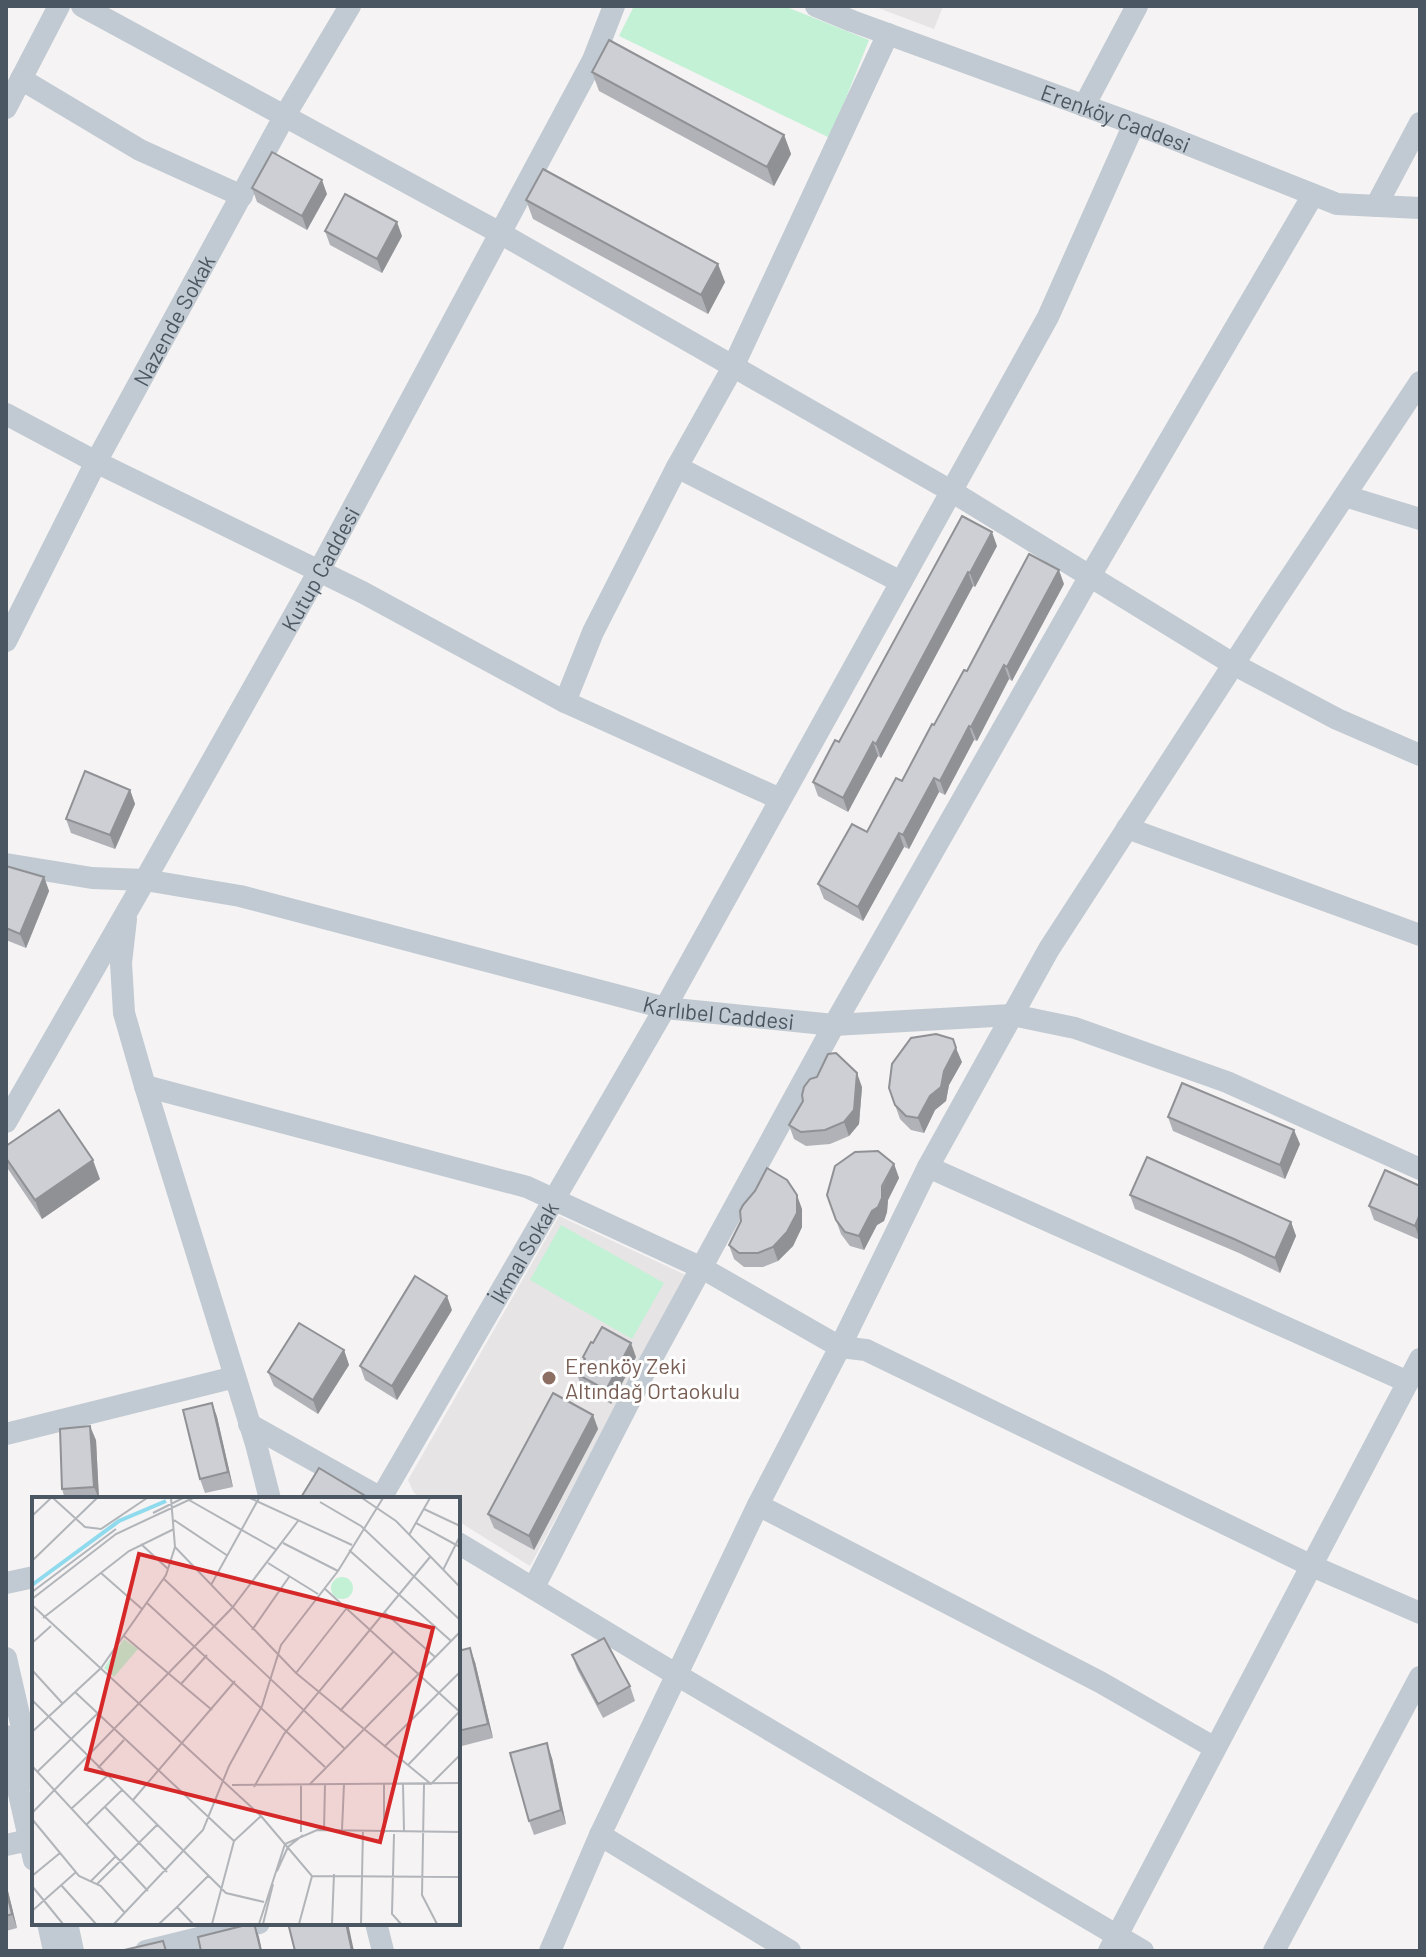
<svg xmlns="http://www.w3.org/2000/svg" width="1426" height="1957" viewBox="0 0 1426 1957" font-family="Barlow,sans-serif">
<rect width="100%" height="100%" fill="#f5f3f3"/>
<g fill="#e6e4e5">
<polygon points="873,6 943,6 934,29"/>
<polygon points="559,1216 688,1276 530,1566 458,1521 458,1499 423,1499 414,1493 408,1480"/>
</g>
<g fill="#c3f1d5">
<polygon points="634,6 784,6 869,40 830,138 619,36"/>
<polygon points="561,1225 664,1283 632,1339 530,1280"/>
</g>
<g fill="none" stroke-linecap="round" stroke-linejoin="round">
<g stroke="#c1cad2" stroke-width="22">
<polyline points="82,6 500,233 951,491 1233,664 1337,719 1420,755"/>
<path id="s1" d="M816,6L852,21L1159,133L1337,204L1420,208"/>
<polyline points="21,79 140,150 242,196"/>
<polyline points="1084,106 1137,6"/>
<polyline points="6,108 59,6"/>
<polyline points="1376,206 1420,123"/>
<polyline points="6,414 96,462 362,592 565,702 780,799"/>
<polyline points="677,467 901,582"/>
<polyline points="1345,496 1420,519"/>
<path id="s2" d="M6,641L96,462L284,117L350,6"/>
<polyline points="565,702 593,632 677,467 733,367 888,34"/>
<polyline points="1127,828 1420,935"/>
<path id="s3" d="M6,864L92,878L145,880L240,896L665,1008L834,1025L1012,1015L1075,1028L1227,1082L1420,1169"/>
<polyline points="126,919 121,963 124,1013 145,1086 256,1444 270,1499"/>
<polyline points="145,1086 527,1187 702,1268 840,1347 866,1350 1312,1566 1420,1613"/>
<path id="s4" d="M6,1122L145,880L319,571L593,60L614,6"/>
<polyline points="928,1167 1408,1382"/>
<polyline points="249,1424 383,1499"/>
<polyline points="6,1434 235,1377"/>
<path id="s5" d="M381,1498L665,1008L1048,317L1134,124"/>
<polyline points="758,1505 1100,1682 1215,1748"/>
<polyline points="458,1543 677,1675 1143,1951"/>
<polyline points="6,1583 34,1577"/>
<polyline points="534,1587 646,1369 834,1025 1090,576 1313,195"/>
<polyline points="6,1658 34,1780"/>
<polyline points="6,1736 34,1860"/>
<polyline points="600,1835 790,1951"/>
<polyline points="6,1845 34,1839"/>
<polyline points="48,1923 54,1951"/>
<polyline points="67,1923 73,1951"/>
<polyline points="376,1923 383,1951"/>
<polyline points="146,1951 259,1923"/>
<polyline points="550,1951 600,1835 758,1505 840,1347 928,1167 1049,949 1272,605 1420,382"/>
<polyline points="1109,1951 1420,1359"/>
<polyline points="1274,1951 1420,1677"/>
</g>
</g>
<g fill="#b0b2b7">
<polygon points="592,72 784,135 791,154 774,186 599,91"/>
<polygon points="252,188 327,194 307,230 257,202"/>
<polygon points="526,200 725,282 708,314 533,219"/>
<polygon points="325,231 402,236 382,273 330,245"/>
<polygon points="962,516 997,546 975,587 973,586 881,758 878,756 848,812 818,796 813,782 839,742"/>
<polygon points="1064,584 1012,681 1009,679 977,741 974,740 945,795 939,792 909,849 904,847 863,921 824,899 818,884 867,832 902,781 967,671"/>
<polygon points="130,790 135,804 115,849 71,833 66,819"/>
<polygon points="6,866 44,877 49,891 26,948 6,940"/>
<polygon points="962,1062 949,1085 946,1101 935,1110 924,1133 911,1130 900,1119 889,1088"/>
<polygon points="862,1087 859,1124 849,1136 830,1144 806,1146 794,1139 789,1125"/>
<polygon points="1168,1117 1300,1144 1285,1179 1173,1131"/>
<polygon points="6,1146 100,1179 42,1219 8,1169 6,1164"/>
<polygon points="894,1164 899,1178 888,1200 887,1212 884,1221 877,1225 864,1250 850,1246 841,1234 827,1195"/>
<polygon points="1420,1186 1420,1240 1374,1220 1369,1206"/>
<polygon points="1130,1195 1291,1222 1296,1236 1280,1273 1239,1253 1135,1209"/>
<polygon points="802,1209 802,1227 793,1246 778,1261 763,1267 744,1267 734,1259 729,1245"/>
<polygon points="452,1310 397,1400 365,1380 360,1366"/>
<polygon points="593,1343 636,1357 611,1404 582,1389 577,1374 584,1361 583,1357"/>
<polygon points="344,1350 349,1365 318,1414 274,1386 268,1372"/>
<polygon points="212,1403 217,1417 233,1487 205,1493 200,1479"/>
<polygon points="593,1415 598,1429 534,1550 494,1528 488,1514"/>
<polygon points="96,1440 99,1499 65,1499 62,1489"/>
<polygon points="458,1651 475,1662 493,1738 458,1747"/>
<polygon points="572,1655 630,1686 635,1701 603,1718 577,1669"/>
<polygon points="552,1758 566,1824 534,1835 529,1821"/>
<polygon points="6,1883 17,1928 6,1931"/>
</g>
<g fill="#909195">
<polygon points="784,135 791,154 774,186 767,167"/>
<polygon points="322,180 327,194 307,230 302,216"/>
<polygon points="397,222 402,236 382,273 377,259"/>
<polygon points="718,264 725,282 708,314 701,295"/>
<polygon points="992,532 997,546 975,587 970,573"/>
<polygon points="1059,570 1064,584 1012,681 1007,667"/>
<polygon points="968,572 973,586 881,758 876,744"/>
<polygon points="1004,665 1009,679 977,741 971,727"/>
<polygon points="969,726 974,740 945,795 940,781"/>
<polygon points="873,742 878,756 848,812 843,798"/>
<polygon points="934,778 939,792 909,849 903,835"/>
<polygon points="130,790 135,804 115,849 110,835"/>
<polygon points="899,833 904,847 863,921 858,907"/>
<polygon points="44,877 49,891 26,948 20,934"/>
<polygon points="956,1048 962,1062 949,1085 946,1101 935,1110 924,1133 918,1118"/>
<polygon points="857,1073 862,1087 859,1124 849,1136 844,1122"/>
<polygon points="1294,1130 1300,1144 1285,1179 1280,1165"/>
<polygon points="93,1160 100,1179 42,1219 35,1200"/>
<polygon points="894,1164 899,1178 888,1200 887,1212 884,1221 877,1225 864,1250 859,1236"/>
<polygon points="797,1195 802,1209 802,1227 793,1246 778,1261 773,1247"/>
<polygon points="1420,1214 1420,1240 1415,1226"/>
<polygon points="1291,1222 1296,1236 1280,1273 1275,1258"/>
<polygon points="447,1296 452,1310 397,1400 392,1386"/>
<polygon points="631,1343 636,1357 611,1404 606,1390"/>
<polygon points="344,1350 349,1365 318,1414 313,1400"/>
<polygon points="212,1403 217,1417 233,1487 228,1472"/>
<polygon points="593,1415 598,1429 534,1550 529,1536"/>
<polygon points="90,1426 96,1440 99,1499 94,1487"/>
<polygon points="470,1648 475,1662 493,1738 488,1724"/>
<polygon points="547,1743 552,1758 566,1824 561,1810"/>
<polygon points="6,1883 17,1928 12,1914 6,1890"/>
<polygon points="254,1923 259,1937 262,1951 261,1951"/>
<polygon points="346,1923 348,1923 354,1951 352,1951"/>
</g>
<g fill="#cdcfd5" stroke="#909195" stroke-width="2">
<polygon points="609,40 784,135 767,167 592,72"/>
<polygon points="272,152 322,180 302,216 252,188"/>
<polygon points="543,169 718,264 701,295 526,200"/>
<polygon points="345,194 397,222 377,259 325,231"/>
<polygon points="962,516 992,532 970,573 968,572 876,744 873,742 843,798 813,782 835,740 839,742"/>
<polygon points="1029,554 1059,570 1007,667 1004,665 971,727 969,726 940,781 934,778 903,835 899,833 858,907 818,884 852,824 867,832 896,778 902,781 932,724 934,725 964,670 967,671"/>
<polygon points="85,771 130,790 110,835 66,819"/>
<polygon points="6,866 44,877 20,934 6,928"/>
<polygon points="936,1034 953,1039 956,1048 944,1071 941,1087 930,1096 918,1118 906,1116 895,1105 889,1088 892,1064 911,1038"/>
<polygon points="836,1053 857,1073 854,1110 844,1122 825,1130 801,1132 789,1125 803,1101 802,1095 804,1087 810,1079 817,1077 828,1054"/>
<polygon points="1182,1083 1294,1130 1280,1165 1168,1117"/>
<polygon points="59,1110 93,1160 35,1200 6,1158 6,1146"/>
<polygon points="878,1151 894,1164 882,1186 882,1198 878,1207 872,1211 859,1236 845,1232 836,1220 827,1195 835,1166 855,1152"/>
<polygon points="1147,1157 1291,1222 1275,1258 1234,1239 1130,1195"/>
<polygon points="767,1168 787,1180 797,1195 797,1213 787,1232 773,1247 758,1253 739,1253 729,1245 741,1221 740,1211 743,1205 755,1191"/>
<polygon points="1385,1170 1420,1186 1420,1214 1415,1226 1369,1206"/>
<polygon points="415,1276 447,1296 392,1386 360,1366"/>
<polygon points="299,1323 344,1350 313,1400 268,1372"/>
<polygon points="602,1327 631,1343 606,1390 577,1374 585,1359 583,1357 591,1342 593,1343"/>
<polygon points="553,1393 593,1415 529,1536 488,1514"/>
<polygon points="212,1403 228,1472 200,1479 183,1410"/>
<polygon points="90,1426 94,1487 62,1489 60,1429"/>
<polygon points="319,1468 367,1497 366,1499 300,1499"/>
<polygon points="604,1638 630,1686 598,1704 572,1655"/>
<polygon points="470,1648 488,1724 458,1731 458,1651"/>
<polygon points="547,1743 561,1810 529,1821 510,1753"/>
<polygon points="6,1890 12,1914 6,1916"/>
<polygon points="254,1923 261,1951 201,1951 198,1937"/>
<polygon points="288,1923 346,1923 352,1951 295,1951"/>
<polygon points="163,1941 166,1951 120,1951"/>
</g>
<circle fill="#8d6e63" stroke="#fff" stroke-width="3" cx="549" cy="1378" r="8"/>
<g text-anchor="middle" dominant-baseline="central" stroke-width="6" stroke-linejoin="round" paint-order="stroke">
<g font-size="22" fill="#4a5661" stroke="#fff">
<text stroke="none"><textPath href="#s1" startOffset="320">Erenköy Caddesi</textPath></text>
<text stroke="none"><textPath href="#s2" startOffset="362">Nazende Sokak</textPath></text>
<text stroke="none"><textPath href="#s4" startOffset="636">Kutup Caddesi</textPath></text>
<text stroke="none"><textPath href="#s3" startOffset="730">Karlıbel Caddesi</textPath></text>
<text stroke="none"><textPath href="#s5" startOffset="284">İkmal Sokak</textPath></text>
</g>
<g font-size="22" fill="#785e54" stroke="#fff" text-anchor="start">
<text x="565" y="1365">Erenköy Zeki<tspan x="565" dy="25">Altındağ Ortaokulu</tspan></text>
</g>
</g>
<g transform="translate(32 1497)">
<rect width="428" height="428" fill="#f5f3f3"/>
<path d="M299 91a11 11 0 1 1 22 0a11 11 0 1 1-22 0ZM92,142L106,152L82,180L72,171Z" fill="#c3f1d5"/>
<path fill="none" stroke="#90daee" stroke-width="4" d="M0,88L87,24L134,4"/>
<path fill="none" stroke="#b1b4b9" stroke-width="2" d="M21,1L53,30L69,32L115,1M218,1L320,48M330,1L364,24L428,90M157,3L245,53M288,5L329,29L428,123M392,12L428,29M121,16L151,1M0,19L19,1M142,23L196,59M384,26L428,50M377,38L398,1M251,46L306,74M109,47L136,72M143,50L264,176L399,287L428,258M317,53L419,144M0,64L65,1M236,66L286,97M411,73L428,39M69,76L110,112M132,82L312,251M179,88L227,1M292,91L428,215M0,95L84,32M0,102L84,37L161,1M115,106L293,270M0,108L229,319L280,379L267,427M352,115L403,160M11,121L97,54L142,32M220,133L257,80M92,139L180,213M0,146L19,129M0,173L31,207M264,176L314,112M149,187L175,158M43,195L202,344M0,203L194,396L232,405M308,214L362,154M0,235L69,171L134,78L143,50L139,1M352,250L428,175M376,268L428,214M0,269L116,394M66,271L92,243M5,275L65,217M278,287L428,135M371,287L372,334M392,287L390,398L405,427M200,288L428,286M222,290L252,237L398,60M101,303L203,184M73,310L135,375M39,312L75,279M0,316L200,111L266,24M0,322L47,379L69,389L93,416M54,328L90,293M292,333L293,287M310,333L312,287M269,335V288M352,336V287M362,337L360,417L369,427M245,374L256,350L271,338M0,379L28,356M280,379L427,380M59,384L84,359M65,387L126,327M29,388L64,427M0,389L31,427M0,414L44,375M82,427L171,333L197,269L230,209L249,148L306,74L351,1M127,427L145,410M161,427L145,410L177,378M180,427L202,344L229,319M227,427L253,347L285,333L428,335V401M231,427L241,387M300,427L302,377M329,427L331,333"/>
<path fill="#d62828" fill-opacity="0.15" stroke="#d62828" stroke-width="4" d="M107,57L401,131L348,345L54,272Z"/>
<rect width="428" height="428" fill="none" stroke="#4a5661" stroke-width="4"/>
</g>
<rect width="1426" height="1957" fill="none" stroke="#4a5661" stroke-width="16"/>
</svg>
